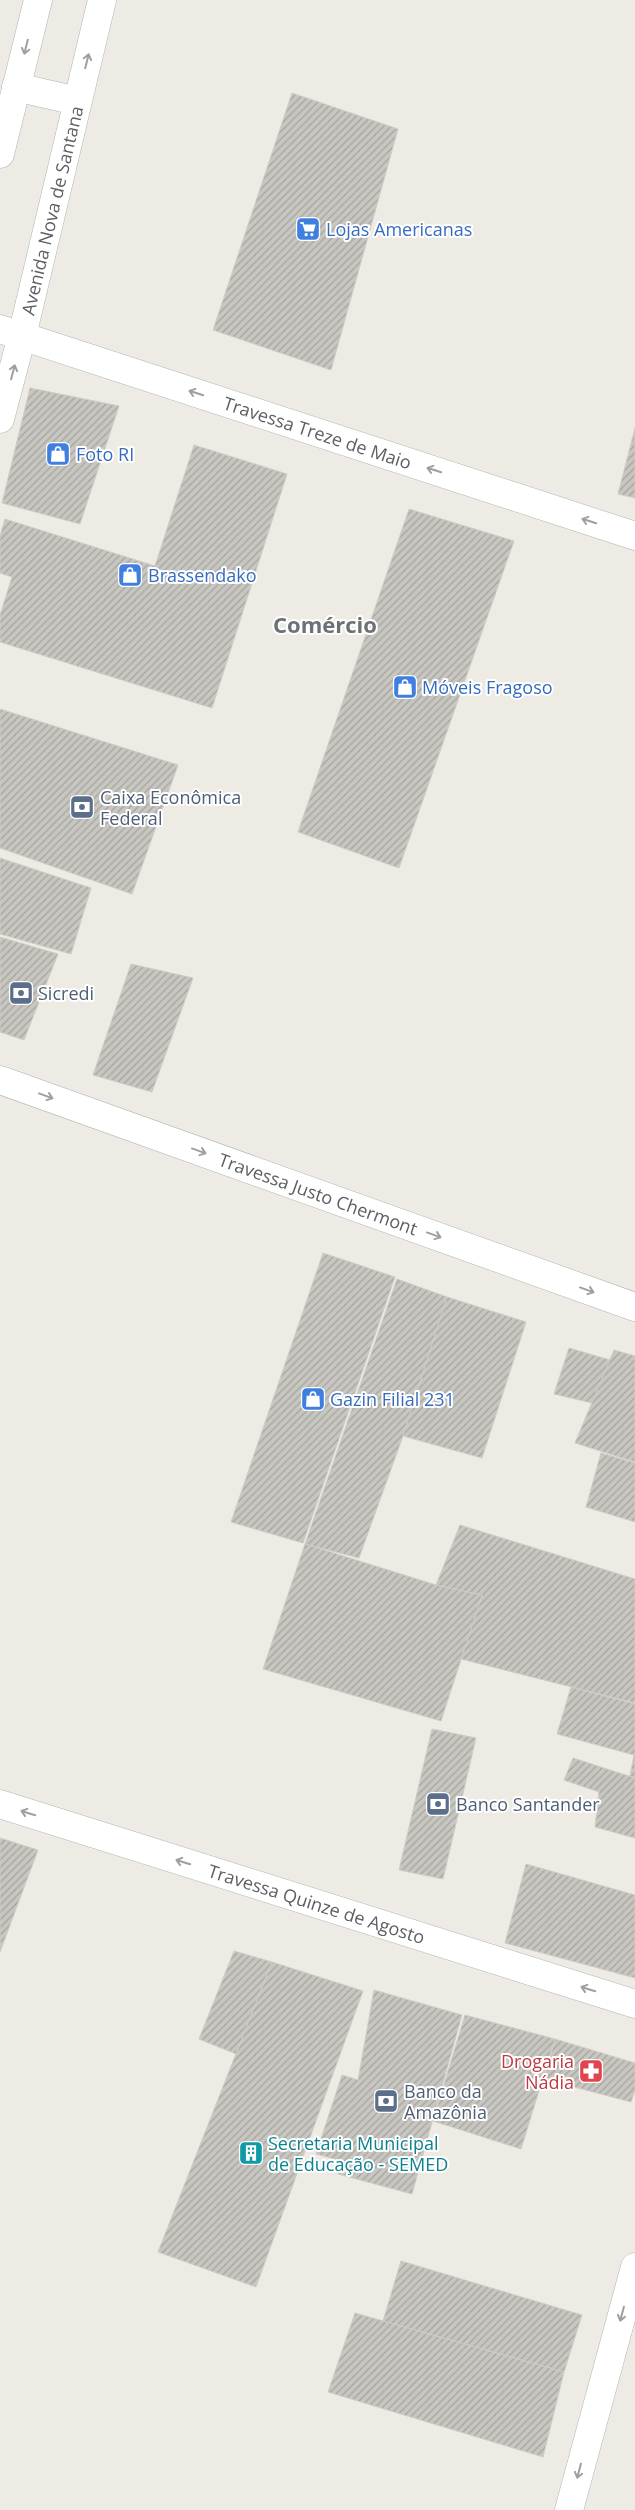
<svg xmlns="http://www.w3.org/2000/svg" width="635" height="2510" viewBox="0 0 635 2510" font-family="'Open Sans',sans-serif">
<defs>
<pattern id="building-hatch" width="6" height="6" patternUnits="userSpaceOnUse" patternTransform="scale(1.25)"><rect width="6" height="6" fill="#c8c6c0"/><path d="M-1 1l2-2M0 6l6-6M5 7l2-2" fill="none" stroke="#a6a4a0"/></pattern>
</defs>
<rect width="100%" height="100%" fill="#edebe4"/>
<g fill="url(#building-hatch)" stroke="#d1ccc3">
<polygon points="292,93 398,129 331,370 213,330"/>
<polygon points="30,388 119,406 80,524 2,503"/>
<polygon points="635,428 635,498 618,494"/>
<polygon points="194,445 287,474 212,708 0,642 0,615 12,577 0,573 0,536 5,519 155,566"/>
<polygon points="409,509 514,541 399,868 298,832"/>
<polygon points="0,709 178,765 132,894 0,848"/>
<polygon points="0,858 91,888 71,954 0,934"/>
<polygon points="0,937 58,954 24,1040 0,1032"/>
<polygon points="131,964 193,978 152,1092 93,1075"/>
<polygon points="323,1253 395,1277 303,1543 231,1522"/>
<polygon points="397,1279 447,1297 403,1436 359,1558 305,1544"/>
<polygon points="447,1297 526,1322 482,1458 403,1436"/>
<polygon points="569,1348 610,1360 592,1403 554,1394"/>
<polygon points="614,1350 635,1356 635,1462 575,1443"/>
<polygon points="601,1453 635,1463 635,1522 586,1507"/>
<polygon points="460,1525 635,1579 635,1703 461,1659 482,1595 436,1585"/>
<polygon points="305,1544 436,1585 482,1595 441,1721 263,1669"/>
<polygon points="571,1687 635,1704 635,1778 630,1776 634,1755 557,1734"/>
<polygon points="432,1729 476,1738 443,1879 399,1870"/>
<polygon points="573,1758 635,1778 635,1838 595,1827 599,1792 564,1780"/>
<polygon points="0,1838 38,1850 0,1952"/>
<polygon points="526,1864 635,1895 635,1978 505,1943"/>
<polygon points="234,1951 272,1962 236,2054 199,2039"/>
<polygon points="272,1962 363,1991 256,2287 158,2252"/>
<polygon points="374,1990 462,2015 412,2194 338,2174 342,2161 316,2154 342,2075 358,2080"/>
<polygon points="465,2015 555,2039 521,2149 433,2121"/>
<polygon points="555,2039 635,2063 635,2090 631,2102 544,2079"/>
<polygon points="401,2261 582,2315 564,2372 383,2321"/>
<polygon points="355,2313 564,2372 543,2457 328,2392"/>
</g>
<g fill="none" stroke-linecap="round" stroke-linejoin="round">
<defs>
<g id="secondary">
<polyline points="16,87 77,101"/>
<polyline points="0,154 38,0"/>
<path id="s1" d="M0,329L635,536"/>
<path id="s2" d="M0,419L22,336L102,0"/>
<path id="s3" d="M0,1080L635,1307"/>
<path id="s4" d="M0,1804L635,2004"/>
<polyline points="569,2510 635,2267"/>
</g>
</defs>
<use href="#secondary" stroke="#b0b3b7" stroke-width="29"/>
<use href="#secondary" stroke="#fff" stroke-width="28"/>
</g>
<defs><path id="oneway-shaft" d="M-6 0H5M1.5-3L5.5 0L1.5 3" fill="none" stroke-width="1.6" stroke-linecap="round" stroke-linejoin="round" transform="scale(1.25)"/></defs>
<g stroke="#9d9fa1">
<use href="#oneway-shaft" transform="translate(26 47) rotate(104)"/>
<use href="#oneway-shaft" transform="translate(87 61) rotate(-76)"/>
<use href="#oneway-shaft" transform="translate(13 372) rotate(-75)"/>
<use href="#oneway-shaft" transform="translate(196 393) rotate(-162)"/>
<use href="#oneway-shaft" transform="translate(434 470) rotate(-162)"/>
<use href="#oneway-shaft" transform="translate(589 521) rotate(-162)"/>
<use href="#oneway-shaft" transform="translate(46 1096) rotate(20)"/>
<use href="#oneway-shaft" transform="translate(199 1151) rotate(20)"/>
<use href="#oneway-shaft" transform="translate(434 1235) rotate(20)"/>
<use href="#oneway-shaft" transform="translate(587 1290) rotate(20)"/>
<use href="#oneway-shaft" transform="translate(28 1813) rotate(-163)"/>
<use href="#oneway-shaft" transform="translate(183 1862) rotate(-163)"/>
<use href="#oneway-shaft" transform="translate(588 1989) rotate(-163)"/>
<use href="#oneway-shaft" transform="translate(622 2314) rotate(105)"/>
<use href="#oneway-shaft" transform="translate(579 2471) rotate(105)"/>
</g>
<defs>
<symbol id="supermarket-square" viewBox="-11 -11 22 22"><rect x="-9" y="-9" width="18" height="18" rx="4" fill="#3f7fe0" stroke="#fff"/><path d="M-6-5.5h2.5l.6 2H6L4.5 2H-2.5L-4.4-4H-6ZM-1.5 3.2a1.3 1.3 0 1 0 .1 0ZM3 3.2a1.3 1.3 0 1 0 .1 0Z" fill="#fff"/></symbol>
<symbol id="shop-square" viewBox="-11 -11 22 22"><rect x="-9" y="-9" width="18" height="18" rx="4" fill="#3f7fe0" stroke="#fff"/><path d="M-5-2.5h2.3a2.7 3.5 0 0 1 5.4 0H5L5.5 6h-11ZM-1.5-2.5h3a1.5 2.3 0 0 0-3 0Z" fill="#fff"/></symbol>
<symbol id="bank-square" viewBox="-11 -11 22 22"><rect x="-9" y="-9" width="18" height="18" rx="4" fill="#5c6f8a" stroke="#fff"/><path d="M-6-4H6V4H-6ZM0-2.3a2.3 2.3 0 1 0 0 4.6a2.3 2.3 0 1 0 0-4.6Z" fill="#fff"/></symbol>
<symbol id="pharmacy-square" viewBox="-11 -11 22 22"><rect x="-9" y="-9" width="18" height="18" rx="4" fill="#e0444e" stroke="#fff"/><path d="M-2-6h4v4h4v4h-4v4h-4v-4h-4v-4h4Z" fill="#fff"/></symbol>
<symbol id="building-square" viewBox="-11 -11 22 22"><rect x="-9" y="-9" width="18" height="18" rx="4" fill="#0f9aa8" stroke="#fff"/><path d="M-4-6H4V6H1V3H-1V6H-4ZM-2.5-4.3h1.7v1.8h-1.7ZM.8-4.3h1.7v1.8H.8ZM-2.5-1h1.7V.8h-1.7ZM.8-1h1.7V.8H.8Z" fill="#fff"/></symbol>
</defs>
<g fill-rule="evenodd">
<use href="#supermarket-square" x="294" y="215" width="28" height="28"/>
<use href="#shop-square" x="44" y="440" width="28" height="28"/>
<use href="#shop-square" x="116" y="561" width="28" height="28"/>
<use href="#shop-square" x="391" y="673" width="28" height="28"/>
<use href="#bank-square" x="68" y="793" width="28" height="28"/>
<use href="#bank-square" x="7" y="979" width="28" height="28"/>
<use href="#shop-square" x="299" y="1385" width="28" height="28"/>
<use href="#bank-square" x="424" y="1790" width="28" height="28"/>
<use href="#pharmacy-square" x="577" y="2057" width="28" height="28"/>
<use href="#bank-square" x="372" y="2087" width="28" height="28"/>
<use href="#building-square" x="237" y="2139" width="28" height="28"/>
</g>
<g text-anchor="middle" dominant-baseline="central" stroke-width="4" stroke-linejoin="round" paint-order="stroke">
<g font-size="18" fill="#5c5f63" stroke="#fff">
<text stroke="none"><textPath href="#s2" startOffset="215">Avenida Nova de Santana</textPath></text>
<text stroke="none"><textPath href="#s1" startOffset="334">Travessa Treze de Maio</textPath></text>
<text stroke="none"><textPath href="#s3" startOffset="338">Travessa Justo Chermont</textPath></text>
<text stroke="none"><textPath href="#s4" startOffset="332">Travessa Quinze de Agosto</textPath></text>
</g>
<g font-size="18" fill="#366cbe" stroke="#fff" text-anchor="start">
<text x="326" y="229">Lojas Americanas</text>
<text x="76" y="454">Foto RI</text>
<text x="148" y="575">Brassendako</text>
<text x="422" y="687">Móveis Fragoso</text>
<text x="330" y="1399">Gazin Filial 231</text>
</g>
<g font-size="18" fill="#4e5e75" stroke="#fff" text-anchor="start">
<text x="100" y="797">Caixa Econômica<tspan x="100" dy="21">Federal</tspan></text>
<text x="38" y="993">Sicredi</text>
<text x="456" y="1804">Banco Santander</text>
<text x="404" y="2091">Banco da<tspan x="404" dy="21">Amazônia</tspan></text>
</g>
<g font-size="18" fill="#be3a42" stroke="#fff" text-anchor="end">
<text x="574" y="2061">Drogaria<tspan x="574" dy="21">Nádia</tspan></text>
</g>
<g font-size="18" fill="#0d838f" stroke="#fff" text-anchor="start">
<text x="268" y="2143">Secretaria Municipal<tspan x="268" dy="21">de Educação - SEMED</tspan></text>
</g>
<g font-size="22" font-weight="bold" fill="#6d7175" stroke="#fff">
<text x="325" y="624">Comércio</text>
</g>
</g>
</svg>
